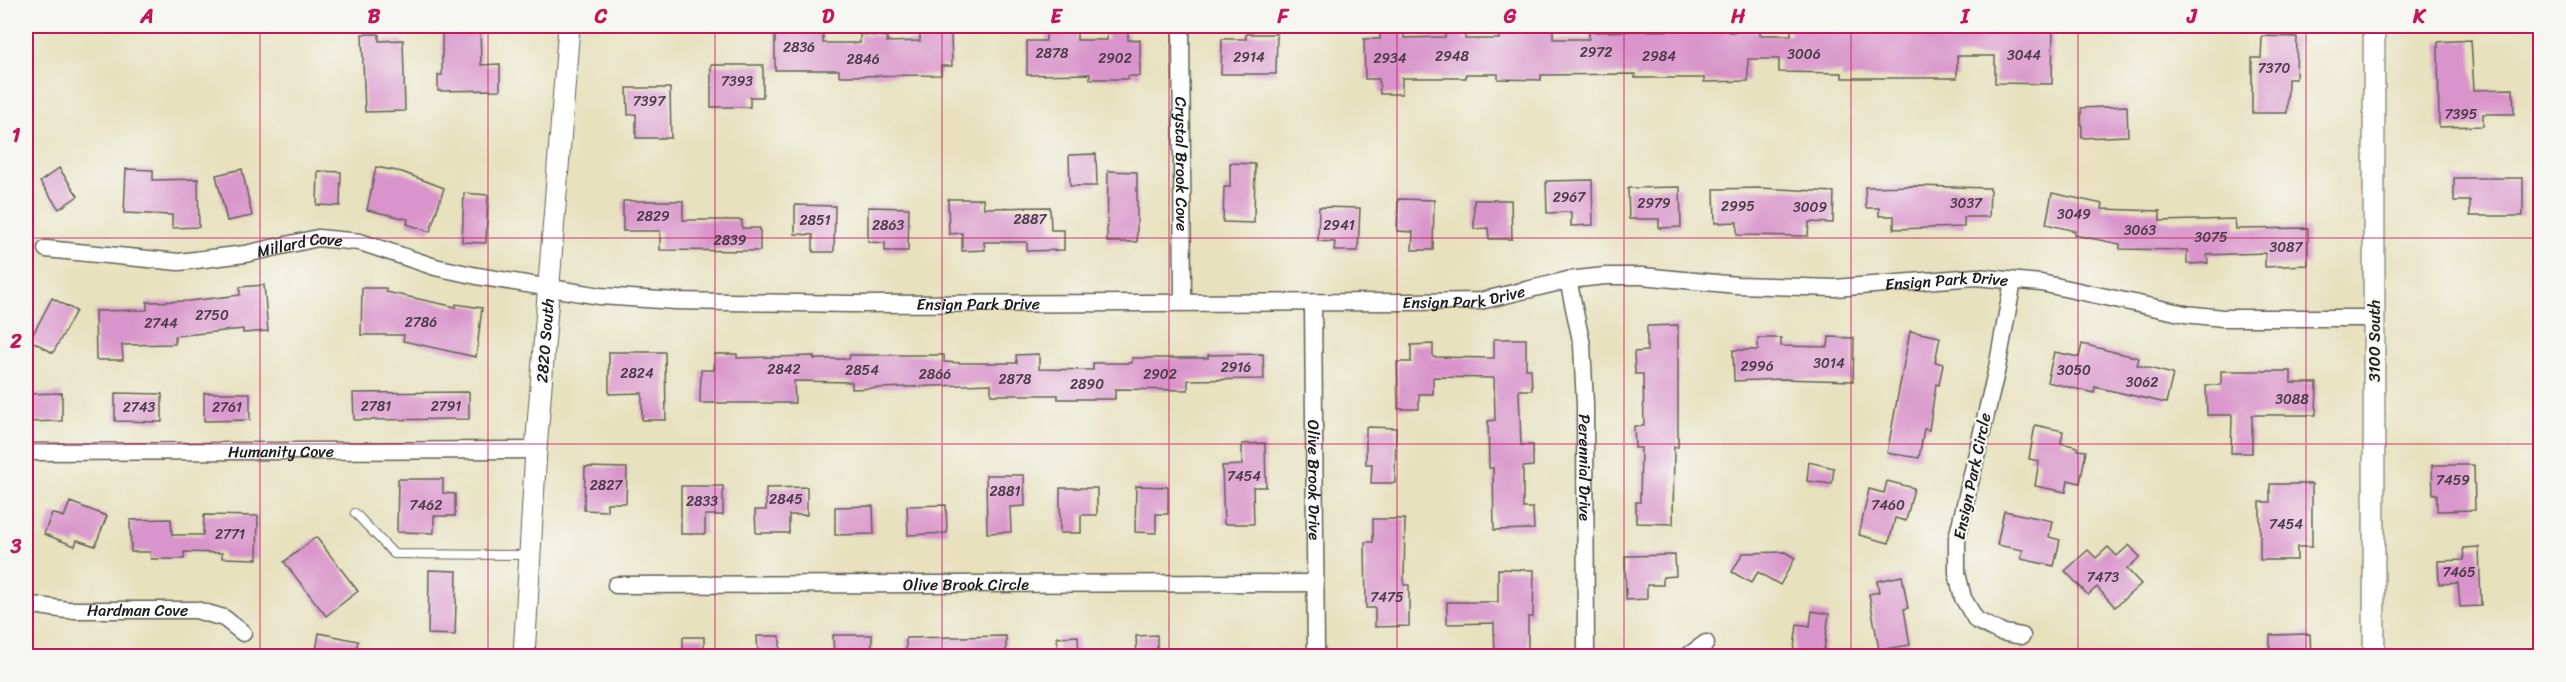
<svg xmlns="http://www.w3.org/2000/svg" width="2566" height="682" viewBox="0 0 2566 682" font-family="Sriracha,sans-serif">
<rect width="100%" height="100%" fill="#f6f6f2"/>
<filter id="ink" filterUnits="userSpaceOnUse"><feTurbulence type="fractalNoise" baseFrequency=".0167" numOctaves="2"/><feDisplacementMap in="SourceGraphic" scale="12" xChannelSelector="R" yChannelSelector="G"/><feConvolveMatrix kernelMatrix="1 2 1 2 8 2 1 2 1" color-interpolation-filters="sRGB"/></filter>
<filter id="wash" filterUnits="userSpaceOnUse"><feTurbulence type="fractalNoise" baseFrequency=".008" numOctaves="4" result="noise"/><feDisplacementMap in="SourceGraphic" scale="24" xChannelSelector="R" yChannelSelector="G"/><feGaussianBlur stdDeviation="1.35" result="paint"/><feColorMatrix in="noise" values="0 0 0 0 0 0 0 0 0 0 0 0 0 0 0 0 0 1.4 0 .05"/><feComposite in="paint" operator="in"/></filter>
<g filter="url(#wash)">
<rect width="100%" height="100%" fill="#e7e1be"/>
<g id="blocks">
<g fill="#d995cb">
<polygon points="442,26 480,26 481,65 500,64 500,90 438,91 438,75 442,75"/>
<polygon points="791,26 813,26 813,30 823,30 823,43 860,43 860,34 887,37 887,42 920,41 920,33 951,35 952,66 941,66 941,75 839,76 839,70 775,70 775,29 791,29"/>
<polygon points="1703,26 1728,26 1728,32 1760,31 1760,35 1791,35 1791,27 1862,29 2053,26 2052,84 1995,83 1995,56 1957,56 1957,78 1842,78 1842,73 1779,72 1779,59 1748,59 1748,81 1704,82 1704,78 1635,78 1635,74 1541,75 1541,80 1498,79 1498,74 1466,74 1466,78 1402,78 1402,94 1380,94 1379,79 1365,79 1364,39 1380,39 1380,32 1404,31 1404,38 1445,37 1445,32 1465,31 1465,39 1499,39 1499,28 1553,29 1553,39 1589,39 1589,32 1703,30"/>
<polygon points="1077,32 1077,40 1107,40 1107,33 1128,33 1128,40 1140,40 1140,76 1128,76 1128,79 1090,79 1090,74 1027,75 1027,41 1046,41 1046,33"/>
<polygon points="362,34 379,34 379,41 403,40 405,111 365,112"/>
<polygon points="1246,34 1277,34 1276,74 1221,74 1222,39 1246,39"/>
<polygon points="2262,36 2297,37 2296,79 2288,79 2287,113 2252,113 2252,58 2261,58"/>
<polygon points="2471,40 2474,90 2513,89 2514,114 2483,114 2483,126 2439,127 2438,42"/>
<polygon points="711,65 763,65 763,97 750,97 750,107 711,107"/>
<polygon points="627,88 670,88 671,138 636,138 636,114 628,115"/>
<polygon points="2127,106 2128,136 2082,138 2081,108"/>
<polygon points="1096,154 1097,186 1070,186 1069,155"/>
<polygon points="1230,163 1255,164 1254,223 1223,222 1224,187 1230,187"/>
<polygon points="376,167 402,172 444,188 430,232 407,224 408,219 367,210"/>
<polygon points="59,168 78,196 59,209 40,182"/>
<polygon points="126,169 153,170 153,180 198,179 199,227 172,228 172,215 124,213"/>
<polygon points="242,169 252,216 227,221 216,175"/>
<polygon points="318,171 341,172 340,206 317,205"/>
<polygon points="1108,171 1137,172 1137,242 1107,242"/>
<polygon points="2454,178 2523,178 2523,216 2470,216 2470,201 2454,201"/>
<polygon points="1592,180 1593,225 1571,226 1571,212 1547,213 1546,181"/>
<polygon points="1915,186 1990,188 1989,217 1964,217 1964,227 1894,229 1894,216 1879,216 1879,208 1866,208 1865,187"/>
<polygon points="1680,187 1681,227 1659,228 1659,219 1629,219 1628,188"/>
<polygon points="1761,188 1834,192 1833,223 1809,222 1808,236 1737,235 1737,222 1715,223 1714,189"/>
<polygon points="464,193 488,195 486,243 462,242"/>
<polygon points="2052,193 2103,204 2102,209 2160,211 2160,221 2235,219 2236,229 2308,228 2308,265 2265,267 2265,253 2207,255 2208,263 2187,264 2187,250 2120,249 2120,244 2074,235 2075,231 2046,224"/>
<polygon points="948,199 983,199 984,208 1050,207 1051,230 1064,230 1064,250 1027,251 1027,242 984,242 985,250 962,251 962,233 949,234"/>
<polygon points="1398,199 1434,200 1433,250 1412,250 1413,232 1397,231"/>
<polygon points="1474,200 1511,200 1512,239 1489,239 1488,228 1474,229"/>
<polygon points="623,201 683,201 683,220 742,220 742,228 760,228 760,251 660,250 660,231 623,231"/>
<polygon points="795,205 835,206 834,252 813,252 813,235 795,234"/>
<polygon points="868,207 909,208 908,251 885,251 885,243 868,242"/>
<polygon points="1319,207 1360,208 1358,251 1334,251 1335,242 1318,241"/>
<polygon points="264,285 268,331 243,333 243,329 175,336 175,344 122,345 123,360 96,360 95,311 147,310 147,302 189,301 240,295 240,287"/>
<polygon points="362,288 386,288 386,292 456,307 456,304 482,308 476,357 403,341 404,335 361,335"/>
<polygon points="52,298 76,311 53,353 30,340"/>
<polygon points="1678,325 1678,447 1674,447 1673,524 1636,523 1636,502 1640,502 1641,448 1635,448 1634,426 1644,426 1643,374 1635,374 1634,352 1647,351 1647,326"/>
<polygon points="1910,331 1940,337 1935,362 1943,364 1939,385 1936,384 1929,430 1924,429 1919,458 1887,453"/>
<polygon points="1829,337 1854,338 1853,381 1781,379 1734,381 1733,350 1758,350 1758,338 1781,338 1781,346 1828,347"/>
<polygon points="1494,339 1526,339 1526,369 1531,369 1532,390 1519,390 1521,445 1533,445 1533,466 1523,467 1523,508 1533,508 1534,529 1494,530 1493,468 1489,468 1488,421 1495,420 1494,378 1433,377 1433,394 1419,394 1419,409 1398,409 1397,362 1411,362 1411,345 1433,344 1433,357 1494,358"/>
<polygon points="2082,344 2139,358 2137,365 2173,374 2166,403 2095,387 2094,393 2047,382 2054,352 2079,357"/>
<polygon points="609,352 665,352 666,420 642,420 642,393 609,394"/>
<polygon points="715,354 737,354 737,358 814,356 814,359 849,359 850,355 944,355 944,362 963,363 1017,363 1016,355 1039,354 1039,369 1093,370 1093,363 1132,363 1132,358 1208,358 1208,355 1263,354 1264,379 1188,380 1188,390 1115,389 1115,399 1058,399 1058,395 991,395 991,384 852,389 852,382 794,381 795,403 700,403 701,370 714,370"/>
<polygon points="2221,371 2291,371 2291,383 2317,383 2316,415 2252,415 2252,453 2231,453 2232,415 2207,415 2206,385 2221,385"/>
<polygon points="469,392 469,419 354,420 353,393"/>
<polygon points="62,393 62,421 26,422 26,394"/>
<polygon points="115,393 162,394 162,422 115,421"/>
<polygon points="204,393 250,393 250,420 204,421"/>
<polygon points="2035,425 2063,431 2061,443 2078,447 2078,450 2086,451 2080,483 2068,480 2066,492 2035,486 2039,461 2029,459"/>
<polygon points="1366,427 1396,428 1395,483 1371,483 1372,464 1366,464"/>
<polygon points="1265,443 1266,487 1253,487 1254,524 1224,524 1222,466 1242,465 1242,444"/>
<polygon points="1809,462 1834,468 1832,484 1807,481"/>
<polygon points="2432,465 2474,465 2475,510 2437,511 2437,494 2433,494"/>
<polygon points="585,467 627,468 626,503 607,503 607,511 584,510"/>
<polygon points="986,475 1024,475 1025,506 1010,507 1011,532 987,533"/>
<polygon points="398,479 443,479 443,493 455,494 455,516 434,516 434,533 397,532"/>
<polygon points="1887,481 1914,488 1906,521 1895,518 1889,543 1859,535 1869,489 1884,493"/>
<polygon points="2270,484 2312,484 2312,547 2297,547 2297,560 2260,560 2260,502 2270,502"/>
<polygon points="681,486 723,486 723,515 705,515 705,534 681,534"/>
<polygon points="1136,486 1168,487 1168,514 1156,514 1156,533 1135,532"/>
<polygon points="807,487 807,515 789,515 789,533 756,533 755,510 766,510 766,488"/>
<polygon points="1060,488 1097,488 1097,515 1081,515 1081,533 1060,533"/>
<polygon points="70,502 107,516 95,546 77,540 75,546 44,534 52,513 64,517"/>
<polygon points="946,505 947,533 908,535 907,506"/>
<polygon points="873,506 874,534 835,535 835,507"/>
<polygon points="2004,511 2052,521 2049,537 2060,540 2054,566 2021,559 2023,550 1997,545"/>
<polygon points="204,515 258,516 257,559 222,558 222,553 184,552 184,559 151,559 150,552 131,552 130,520 171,519 172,535 203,535"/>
<polygon points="1373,519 1405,519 1404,585 1409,585 1409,626 1375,627 1375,608 1366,608 1365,542 1373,542"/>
<polygon points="316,537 358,591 326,616 284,562"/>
<polygon points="2129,545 2140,557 2127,569 2141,584 2115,607 2097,587 2088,595 2065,571 2088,550 2096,558 2108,547 2117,556"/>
<polygon points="2479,547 2481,606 2460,607 2458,583 2439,584 2438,561 2464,560 2463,548"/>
<polygon points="1785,552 1795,558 1780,585 1758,572 1751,583 1732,572 1743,553"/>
<polygon points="1675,555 1676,576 1663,577 1663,585 1647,585 1647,599 1626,600 1625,556"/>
<polygon points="1498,569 1534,570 1533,617 1528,617 1528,657 1495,657 1494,623 1447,624 1447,602 1498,602"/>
<polygon points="429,570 457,571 455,635 428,634"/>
<polygon points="1902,576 1908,608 1904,609 1910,645 1879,650 1869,594 1879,592 1877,581"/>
<polygon points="1812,611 1829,614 1823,657 1793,657 1797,624 1810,626"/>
<polygon points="319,633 358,641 355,657 315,657"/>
<polygon points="2310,634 2311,657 2270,657 2270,635"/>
<polygon points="833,635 872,635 872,657 834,657"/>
<polygon points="1157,635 1157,657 1137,657 1136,636"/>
<polygon points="757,636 780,636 780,657 758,657"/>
<polygon points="1006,636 1006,657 906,657 906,638"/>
<polygon points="1078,636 1079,657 1058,657 1057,637"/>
<rect x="683" y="637" width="21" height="20"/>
</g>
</g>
</g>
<g filter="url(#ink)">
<use href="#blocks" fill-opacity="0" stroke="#636155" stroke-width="1.5"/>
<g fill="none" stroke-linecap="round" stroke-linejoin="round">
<defs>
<polyline id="service" points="355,513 394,554 529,555"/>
<g id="minor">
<path id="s1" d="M1181,26L1183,302"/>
<path id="s2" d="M46,249L179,262L245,254L318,238L360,242L435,267L477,276L600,296L676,301L851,304L1409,302L1480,301L1568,280L1605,276H1642L1737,285L1834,288L1976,277L2041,283L2185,314L2223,318H2374"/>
<path id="s3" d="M1568,280L1582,345L1585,404L1586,656"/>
<polyline points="2013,281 1997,368 1957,538 1957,573 1963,598 1976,620 2000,632 2022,636"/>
<path id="s4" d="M1313,303L1316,656"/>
<path id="s5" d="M26,452L536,450"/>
<path id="s6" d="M616,585L1314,583"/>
<path id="s7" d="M26,604L67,610H196L224,618L243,633"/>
<polyline points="1688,656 1706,643"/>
</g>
<g id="tertiary">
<polyline points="2374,26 2374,656"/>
<path id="s8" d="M524,656L536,450L569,26"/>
</g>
</defs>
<use href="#service" stroke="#636155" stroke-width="10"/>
<use href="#minor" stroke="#636155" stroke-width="19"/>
<use href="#tertiary" stroke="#636155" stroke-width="23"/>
<use href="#service" stroke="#fff" stroke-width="8"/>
<use href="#minor" stroke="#fff" stroke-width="16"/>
<use href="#tertiary" stroke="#fff" stroke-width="21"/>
</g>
</g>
<path fill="none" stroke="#c2185b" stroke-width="1.5" stroke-opacity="0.55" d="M260,26V656M488,26V656M715,26V656M942,26V656M1169,26V656M1397,26V656M1624,26V656M1851,26V656M2078,26V656M2306,26V656M26,238H2540M26,444H2540"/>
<g text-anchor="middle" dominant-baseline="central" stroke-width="4.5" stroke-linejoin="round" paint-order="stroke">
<g font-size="14" fill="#4b3a48">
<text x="799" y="47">2836</text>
<text x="1596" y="52">2972</text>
<text x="1052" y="53">2878</text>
<text x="1804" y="54">3006</text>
<text x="2024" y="55">3044</text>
<text x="1452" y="56">2948</text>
<text x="1659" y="56">2984</text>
<text x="1249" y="57">2914</text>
<text x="1115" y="58">2902</text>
<text x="1390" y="58">2934</text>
<text x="863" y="59">2846</text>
<text x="2274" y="68">7370</text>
<text x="737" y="81">7393</text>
<text x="649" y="101">7397</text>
<text x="2461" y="114">7395</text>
<text x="1569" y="197">2967</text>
<text x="1654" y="203">2979</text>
<text x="1966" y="203">3037</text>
<text x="1738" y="206">2995</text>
<text x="1810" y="207">3009</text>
<text x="2074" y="214">3049</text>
<text x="653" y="216">2829</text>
<text x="1030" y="219">2887</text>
<text x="815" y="220">2851</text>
<text x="888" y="225">2863</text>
<text x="1339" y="225">2941</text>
<text x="2140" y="230">3063</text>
<text x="2211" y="237">3075</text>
<text x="730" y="240">2839</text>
<text x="2286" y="247">3087</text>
<text x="212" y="315">2750</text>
<text x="421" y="322">2786</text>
<text x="161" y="323">2744</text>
<text x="1829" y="363">3014</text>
<text x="1757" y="366">2996</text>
<text x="1236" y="367">2916</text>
<text x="784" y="369">2842</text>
<text x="862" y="370">2854</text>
<text x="2074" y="370">3050</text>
<text x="637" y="373">2824</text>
<text x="935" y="374">2866</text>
<text x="1160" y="374">2902</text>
<text x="1015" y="379">2878</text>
<text x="2142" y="382">3062</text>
<text x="1087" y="384">2890</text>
<text x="2292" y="399">3088</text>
<text x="376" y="406">2781</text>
<text x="446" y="406">2791</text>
<text x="139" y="407">2743</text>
<text x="227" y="407">2761</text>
<text x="1244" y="476">7454</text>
<text x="2453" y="480">7459</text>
<text x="606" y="485">2827</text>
<text x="1005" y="491">2881</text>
<text x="786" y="499">2845</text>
<text x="702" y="501">2833</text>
<text x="426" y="505">7462</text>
<text x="1888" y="505">7460</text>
<text x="2286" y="524">7454</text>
<text x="230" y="534">2771</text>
<text x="2459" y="572">7465</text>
<text x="2103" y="577">7473</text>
<text x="1387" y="597">7475</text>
</g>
<g font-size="16" fill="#1c1c1c" stroke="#f6f6f2">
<text stroke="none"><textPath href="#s1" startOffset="138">Crystal Brook Cove</textPath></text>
<text stroke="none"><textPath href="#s2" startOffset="256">Millard Cove</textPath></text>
<text stroke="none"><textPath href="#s2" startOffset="1914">Ensign Park Drive</textPath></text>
<text stroke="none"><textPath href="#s2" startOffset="1428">Ensign Park Drive</textPath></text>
<text stroke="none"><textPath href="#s2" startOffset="942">Ensign Park Drive</textPath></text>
<text stroke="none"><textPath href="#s8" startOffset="316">2820 South</textPath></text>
<text transform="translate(2374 341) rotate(-90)">3100 South</text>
<text stroke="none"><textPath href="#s5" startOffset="255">Humanity Cove</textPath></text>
<text stroke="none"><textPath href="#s3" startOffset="189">Perennial Drive</textPath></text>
<text transform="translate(1972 476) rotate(-78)">Ensign Park Circle</text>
<text stroke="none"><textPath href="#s4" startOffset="177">Olive Brook Drive</textPath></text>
<text stroke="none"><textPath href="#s6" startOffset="350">Olive Brook Circle</textPath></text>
<text stroke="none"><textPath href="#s7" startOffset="112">Hardman Cove</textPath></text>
</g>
</g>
<rect width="2566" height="682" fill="none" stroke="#f6f6f2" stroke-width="66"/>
<rect x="33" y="33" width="2500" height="616" fill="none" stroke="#c2185b" stroke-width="2"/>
<g font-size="20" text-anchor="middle" font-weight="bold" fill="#c2185b">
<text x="147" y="23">A</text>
<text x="374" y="23">B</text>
<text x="601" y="23">C</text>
<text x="828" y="23">D</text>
<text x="1056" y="23">E</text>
<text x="1283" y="23">F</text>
<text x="1510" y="23">G</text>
<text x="1738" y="23">H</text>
<text x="1965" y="23">I</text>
<text x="2192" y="23">J</text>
<text x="2419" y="23">K</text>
<text x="16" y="142">1</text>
<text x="16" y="348">2</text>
<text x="16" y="553">3</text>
</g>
</svg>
